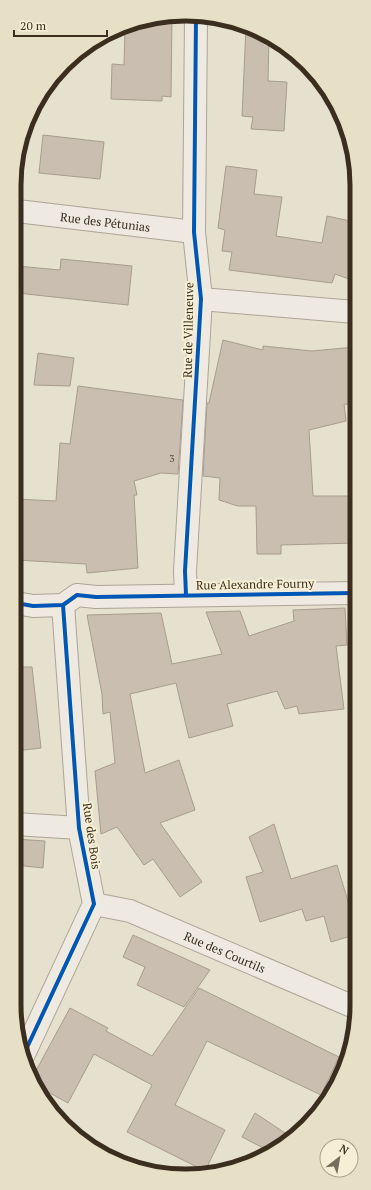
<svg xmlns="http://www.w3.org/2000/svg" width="371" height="1190" viewBox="0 0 371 1190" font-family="'PT Serif',serif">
<rect width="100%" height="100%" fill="#e6e0cf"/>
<g fill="#cabeb0" stroke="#a79c8e">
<polygon points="152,17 172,17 171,97 162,96 162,101 111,99 112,64 124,65 125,28"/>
<polygon points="246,27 269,36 268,81 287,82 284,131 251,129 253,117 242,116"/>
<polygon points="43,135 104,142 100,179 39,173"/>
<polygon points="226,166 257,170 254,194 282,197 276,236 322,243 327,216 355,222 355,281 335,274 332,283 229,270 232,252 222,251 225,230 218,228"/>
<polygon points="61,259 132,266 128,305 17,293 17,266 60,270"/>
<polygon points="223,340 263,350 263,346 312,351 355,347 355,405 344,404 346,421 309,430 313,496 355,496 355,543 281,545 281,554 257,554 256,506 238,506 219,500 220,478 203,476 207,403 209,403"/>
<polygon points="38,353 74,358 70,386 34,385"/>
<polygon points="78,386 183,400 178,474 161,473 134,481 137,495 134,495 138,568 87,573 86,564 16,560 16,499 56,501 60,443 70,444"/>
<polygon points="345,608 347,645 336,646 344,709 299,714 297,706 285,709 277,691 227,704 233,726 189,738 176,683 130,694 145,773 179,760 195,810 160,823 202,882 180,897 153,859 144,865 117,827 101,834 95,771 115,763 110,712 103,714 102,694 87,615 161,613 172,664 222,654 206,612 240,611 249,636 294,621 293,610"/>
<polygon points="15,667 32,667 41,748 15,751"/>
<polygon points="274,824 291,879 337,865 354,921 354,935 331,942 324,916 306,921 302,909 260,922 246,877 263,872 249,837"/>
<polygon points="15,839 45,841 43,868 15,865"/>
<polygon points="133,935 210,970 184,1007 137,985 145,967 123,957"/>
<polygon points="199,988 339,1057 321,1095 207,1041 175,1105 225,1130 205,1171 127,1132 152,1085 94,1054 68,1103 37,1086 32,1078 70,1008 108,1028 106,1031 152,1056"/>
<polygon points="255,1113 291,1137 281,1147 271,1152 242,1137"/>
</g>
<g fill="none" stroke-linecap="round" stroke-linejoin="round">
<defs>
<g id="minor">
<path id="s1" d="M17,211L194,232"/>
<polyline points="201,299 355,312"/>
<polyline points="186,595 185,571 201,299 194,232 196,17"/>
<polyline points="16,603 33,606 63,605 77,595 96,597 355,593"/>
<polyline points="15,824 79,828"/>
<path id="s2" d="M94,904L130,911L354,1007"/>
<polyline points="24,1054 94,904 79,828 63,605"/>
</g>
</defs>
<use href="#minor" stroke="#aca597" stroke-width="24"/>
<use href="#minor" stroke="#eeeae1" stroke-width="22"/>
<defs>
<g id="cycleway">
<polyline points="186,595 185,571 201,299 194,232 196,17"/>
<polyline points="16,603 33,606 63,605 77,595 96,597 355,593"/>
<polyline points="24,1054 94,904 79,828 63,605"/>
</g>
</defs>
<use href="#cycleway" stroke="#f7efd5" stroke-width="6"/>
<use href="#cycleway" stroke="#0057b8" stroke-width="4"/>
</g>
<g text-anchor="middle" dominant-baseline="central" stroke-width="4" stroke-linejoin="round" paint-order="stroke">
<g font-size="10" fill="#605243">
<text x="172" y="458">3</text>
</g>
<g font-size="12" fill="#3c2e1f" stroke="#f7efd5">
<text stroke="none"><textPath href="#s1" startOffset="89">Rue des Pétunias</textPath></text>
<text transform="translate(188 330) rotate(-89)">Rue de Villeneuve</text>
<text transform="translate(255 584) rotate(-1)">Rue Alexandre Fourny</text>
<text transform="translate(92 836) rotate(82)">Rue des Bois</text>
<text stroke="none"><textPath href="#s2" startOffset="140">Rue des Courtils</textPath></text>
</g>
</g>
<path d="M0 0H371V1190H0ZM185 21H186A164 164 0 0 1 350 185V1005A164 164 0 0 1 186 1169H185A164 164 0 0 1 21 1005V185A164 164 0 0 1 185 21Z" fill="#e8e0c6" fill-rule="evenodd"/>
<path fill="none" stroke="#3c2e1f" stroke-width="5" d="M185 21H186A164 164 0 0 1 350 185V1005A164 164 0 0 1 186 1169H185A164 164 0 0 1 21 1005V185A164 164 0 0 1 185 21Z"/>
<g transform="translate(339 1158) rotate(31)"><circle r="19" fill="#f7efd5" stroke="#aca28c"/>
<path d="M0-3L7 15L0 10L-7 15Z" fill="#786c5d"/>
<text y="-6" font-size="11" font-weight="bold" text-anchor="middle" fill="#3c2e1f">N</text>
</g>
<path d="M14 30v6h93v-6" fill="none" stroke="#3c2e1f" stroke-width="2"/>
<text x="20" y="30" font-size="12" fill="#3c2e1f" stroke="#f7efd5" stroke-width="3" paint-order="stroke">20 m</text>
</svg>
